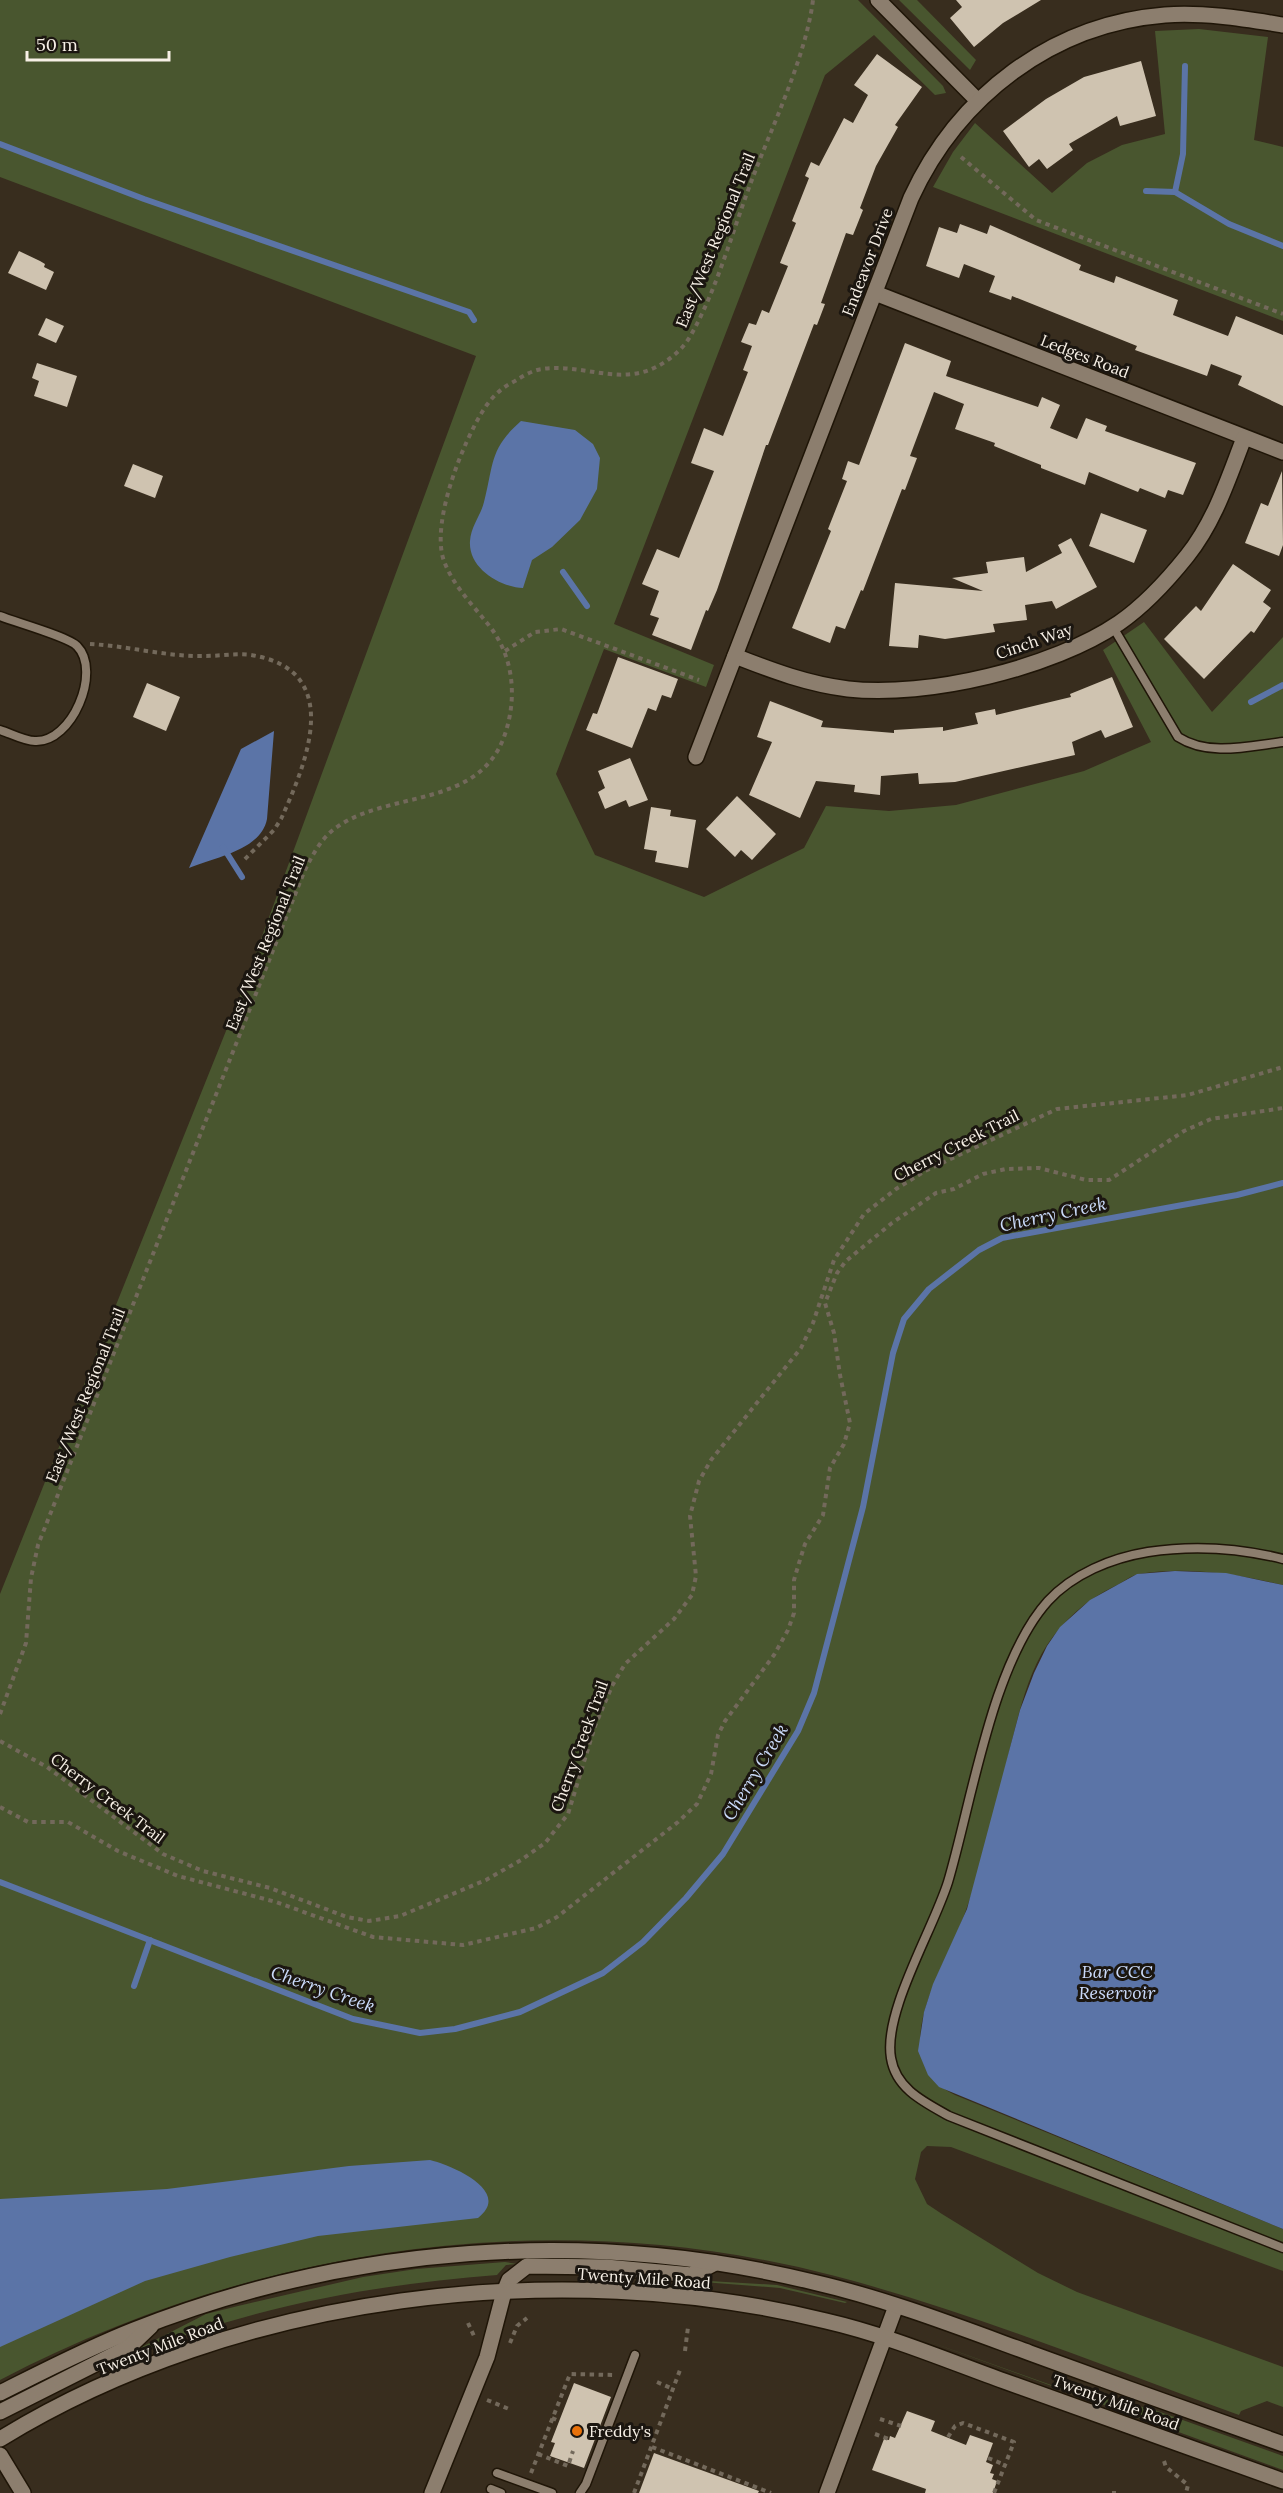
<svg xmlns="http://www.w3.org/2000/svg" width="1283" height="2493" viewBox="0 0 1283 2493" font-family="Lora,serif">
<rect width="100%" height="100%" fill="#382d1e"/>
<g fill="#49562f">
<path d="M0,0H858L943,86L946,93L935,95L874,35L825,75L614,624L714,665L706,687L604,649L556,774L595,855L704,897L804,848L826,806L889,811L956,805L1084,771L1151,742L1103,650L1144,622L1212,712L1283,637V1585C1236,1574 1187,1566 1139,1574C1131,1575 1122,1583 1115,1586C1087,1599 1064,1620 1047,1645C1027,1675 1019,1714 1010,1748C997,1802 985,1858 966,1910C948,1964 879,2058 955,2095L1283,2229V2271L951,2147L927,2146L921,2152L915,2179L927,2204L942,2214L1038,2273L1077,2292L1283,2367V2407L1267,2401L1241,2411L1239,2415C1106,2367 972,2312 835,2276C553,2202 256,2246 0,2380V1594L238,1001L476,356L0,177Z"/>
<polygon points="899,0 917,0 976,60 970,70"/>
<polygon points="1199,29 1268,37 1254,140 1283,147 1283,321 933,187 953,152 975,123 1052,193 1087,163 1122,145 1165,134 1155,31"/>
<path d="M505,2262L517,2264L506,2265L497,2275C393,2283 291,2300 192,2333C156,2345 121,2361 85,2376L206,2314L238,2306L363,2277L416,2269Z"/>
<polygon points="541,2271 777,2285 847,2302 845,2303 780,2288 612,2275 544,2273"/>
<polygon points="922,2339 1068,2391 1152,2409 1283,2456 1283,2470"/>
</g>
<g fill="#5b74a7">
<path d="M521,421L575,430L593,444L600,458L597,489L580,520L552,547L532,560L523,588C500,587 468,568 470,541C471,526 481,515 484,502C494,464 489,449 521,421Z"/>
<path d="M274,731L267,819C261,850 216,857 189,868L241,749Z"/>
<polygon points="1175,1571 1226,1573 1283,1585 1283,2229 939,2087 928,2075 918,2051 924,2012 933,1984 967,1909 1020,1710 1034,1673 1047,1646 1060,1627 1090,1600 1137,1574"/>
<path d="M430,2160C451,2165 513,2191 478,2218L318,2236L230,2257L145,2281L0,2347V2199L167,2189L349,2166Z"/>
</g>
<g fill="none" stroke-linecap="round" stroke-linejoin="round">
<g stroke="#5b74a7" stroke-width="6">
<polyline points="0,144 144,199 469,312 474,320"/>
<polyline points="1146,191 1175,192 1229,224 1283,246"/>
<polyline points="1175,192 1183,154 1185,66"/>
<polyline points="563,572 587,606"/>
<polyline points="1251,702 1283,685"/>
<polyline points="223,847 242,877"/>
<polyline points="0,1882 353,2019 420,2033 455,2029 520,2012 603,1973 643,1942 686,1898 723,1854 798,1731 814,1693 863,1507 893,1353 904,1319 929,1289 979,1250 1002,1238 1237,1195 1283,1183"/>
<polyline points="134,1986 150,1940"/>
</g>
</g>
<g fill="#cfc3b0">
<polygon points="956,0 1041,0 1003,23 974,47 950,18 962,7"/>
<polygon points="877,54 922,87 895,125 898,127 876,166 860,208 863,210 853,235 846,233 821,303 825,304 817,325 814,324 768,445 766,445 717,590 708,611 706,610 691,650 652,635 659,618 650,615 659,591 642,584 657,549 679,558 714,471 691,463 704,428 723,436 748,372 743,370 752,346 741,342 749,323 756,325 762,310 769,313 788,266 780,263 796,223 792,221 809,178 805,176 811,162 819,166 844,118 853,123 868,95 854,85"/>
<polygon points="1141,61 1156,116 1120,126 1117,116 1069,144 1073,150 1047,169 1039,159 1029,167 1003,131 1046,99 1084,77"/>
<polygon points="960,224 987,234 990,225 1081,265 1079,270 1114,283 1116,276 1178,300 1173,315 1228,336 1236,316 1283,335 1283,406 1238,385 1242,376 1211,364 1207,376 1135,350 1137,346 1012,296 1011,300 989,292 995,276 964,264 959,278 926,266 939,227 957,233"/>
<polygon points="19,251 40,261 45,264 44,267 54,272 46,290 8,273"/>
<polygon points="46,318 64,326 56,343 38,335"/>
<polygon points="905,343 951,361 946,376 1038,407 1042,397 1060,405 1050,428 1077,439 1086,418 1107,426 1105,431 1196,463 1183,495 1168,490 1165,498 1140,488 1138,492 1089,472 1085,485 1041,468 1041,465 994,446 995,443 955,429 964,404 934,392 910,456 917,458 905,490 902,489 863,591 861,590 845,629 836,626 830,643 792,628 831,531 828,529 847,481 842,479 848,461 859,465"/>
<polygon points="37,363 77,376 67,407 34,396 39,381 32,378"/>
<polygon points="133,464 163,476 155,498 124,486"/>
<polygon points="1282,471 1283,545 1279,556 1245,543 1261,503 1268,506"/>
<polygon points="1101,513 1147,530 1134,563 1089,546"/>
<polygon points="1071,538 1097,587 1056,609 1052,601 1025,605 1027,620 993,624 995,632 945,639 919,635 918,648 889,646 895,583 983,591 952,578 988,573 986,562 1024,557 1026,572 1062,553 1058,545"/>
<polygon points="1233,564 1271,590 1263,602 1271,608 1254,633 1251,631 1204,679 1164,639 1196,606 1201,611"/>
<polygon points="618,657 678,679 671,698 662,695 656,711 648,708 632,748 586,730 593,713 597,714"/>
<polygon points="1112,677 1133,727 1105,738 1101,730 1072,742 1075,755 955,782 919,784 918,773 881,776 880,795 854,792 855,785 816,781 800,818 749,795 772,742 757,737 770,701 823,721 821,727 894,733 894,730 943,727 943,731 978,724 975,713 995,709 996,715 1071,697 1070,694"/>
<polygon points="147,683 180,697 166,731 133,717"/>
<polygon points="630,758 648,800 629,807 626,800 605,809 598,792 605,788 598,771"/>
<polygon points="737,796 776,834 752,860 741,850 735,857 706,829"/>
<polygon points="651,807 671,810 670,816 696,820 688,868 655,862 657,851 644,849"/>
<polygon points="574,2383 611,2397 584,2468 550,2456 555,2443 551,2442"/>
<polygon points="907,2411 935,2421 931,2431 966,2445 970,2435 993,2443 986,2462 993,2465 990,2473 994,2474 992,2479 997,2481 993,2493 925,2493 926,2489 872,2470 884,2439 889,2440 890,2436 895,2438"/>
<polygon points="654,2453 759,2491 758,2493 639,2493"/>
</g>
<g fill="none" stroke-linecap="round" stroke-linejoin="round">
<defs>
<g id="lane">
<path d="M0,616C15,622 69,637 77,646C102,671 72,743 35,741C24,741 10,733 0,730"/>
<path d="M1113,627L1178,737C1209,757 1249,746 1283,742"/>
<path d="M1283,1559C1239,1548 1193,1545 1148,1552C1111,1558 1073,1574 1048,1601C992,1663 972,1801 948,1882C933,1930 883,2012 891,2058C896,2089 924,2102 949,2116L1283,2248"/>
<polyline points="497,2473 552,2493"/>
<polyline points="491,2489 501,2493"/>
<polyline points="580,2493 586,2484 635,2355"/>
</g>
<g id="street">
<polyline points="878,0 977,100"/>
<polyline points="875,293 1283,452"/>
<path d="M735,656C773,671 808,684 848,689C927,698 1053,668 1119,623C1145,605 1167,581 1187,556C1215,521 1228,479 1244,438"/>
<path d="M696,757L911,198C958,96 1052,24 1165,15C1204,12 1245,19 1283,25"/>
<polyline points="0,2455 23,2493"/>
<polyline points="432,2493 487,2357 504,2292"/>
<polyline points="827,2493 896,2306"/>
</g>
<g id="secondary">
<polyline points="504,2292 509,2280 527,2266 606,2267 692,2275 715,2263"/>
<path d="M0,2393C44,2371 88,2348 134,2330C349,2245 588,2227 813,2282C887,2299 959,2327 1030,2353C1114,2384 1199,2414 1283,2444"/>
<polyline points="0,2412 129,2347 151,2326"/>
<path d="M0,2439C236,2294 559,2255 826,2321C887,2335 946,2360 1004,2381C1097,2414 1190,2448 1283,2481"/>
</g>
</defs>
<use href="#lane" stroke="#1f1507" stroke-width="11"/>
<use href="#street" stroke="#1f1507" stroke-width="18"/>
<use href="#secondary" stroke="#1f1507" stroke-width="18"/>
<g stroke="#73695b" stroke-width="4" stroke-dasharray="4.5 4.5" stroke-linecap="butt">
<polyline points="961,157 1036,220 1283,314"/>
<path d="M90,644C128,646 168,657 205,656C220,656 235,653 251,655C345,670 307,762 281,819L274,830L242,862"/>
<polyline points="505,651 535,632 561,629 699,680"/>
<path d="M0,1714L26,1643L31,1578L38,1545L304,872C313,854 322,836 340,825C393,791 478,807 504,737C518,698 514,655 487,623C471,603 451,583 443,558C432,519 463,442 484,409C492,397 502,387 515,381C523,376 533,370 542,369C581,363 619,386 656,367C670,360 683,349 691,335C718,287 733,229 753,177C773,124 806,56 813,0"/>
<polyline points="0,1741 47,1767 163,1854 203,1871 270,1888 347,1917 369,1921 400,1916 486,1880 521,1860 545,1843 568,1814 595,1726 612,1686 625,1664 674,1619 692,1595 696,1576 690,1516 699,1481 711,1460 801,1348 813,1323 834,1260 864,1214 896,1189 925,1171 1057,1109 1188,1095 1283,1067"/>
<polyline points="0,1807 28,1822 68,1822 118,1851 178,1876 276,1902 373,1937 463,1945 536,1928 557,1917 678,1822 697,1804 711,1774 718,1735 725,1721 774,1655 788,1630 794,1613 794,1580 799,1563 805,1544 823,1515 830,1468 844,1444 850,1423 840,1375 834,1333 825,1303 837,1273 846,1261 892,1223 936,1193 954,1189 983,1174 1006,1169 1039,1168 1086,1180 1109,1180 1184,1131 1211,1119 1283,1108"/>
<polyline points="468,2323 474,2336"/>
<polyline points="510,2343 517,2326 527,2318"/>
<polyline points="685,2351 688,2327"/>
<polyline points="657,2382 673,2389"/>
<polyline points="487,2400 509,2409"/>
<polyline points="552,2418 559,2421"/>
<polyline points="880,2419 901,2426"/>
<polyline points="875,2434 889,2439"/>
<polyline points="948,2437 955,2426 963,2423 1014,2442 994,2493"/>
<polyline points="652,2447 771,2493"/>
<polyline points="538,2454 568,2466 573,2451"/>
<polyline points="988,2458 1005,2465"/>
<polyline points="1164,2461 1166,2467 1188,2485 1186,2493"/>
<polyline points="531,2473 570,2374 613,2375 613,2372"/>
<polyline points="634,2493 680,2370"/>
<polyline points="1114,2493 1114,2491"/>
</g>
<use href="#lane" stroke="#8c7e6e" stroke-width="8"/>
<use href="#street" stroke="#8c7e6e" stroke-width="15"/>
<use href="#secondary" stroke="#8c7e6e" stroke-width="15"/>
</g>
<circle fill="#e8710a" stroke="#1b1610" stroke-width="2" cx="577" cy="2431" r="6"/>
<g text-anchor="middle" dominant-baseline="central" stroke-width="6" stroke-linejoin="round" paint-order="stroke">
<g font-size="16" fill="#f7f0e6" stroke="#1b1610">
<text transform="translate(715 240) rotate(-68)">East/West Regional Trail</text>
<text transform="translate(867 262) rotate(-69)">Endeavor Drive</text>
<text transform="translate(1085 356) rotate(21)">Ledges Road</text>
<text transform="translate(1034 641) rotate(-19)">Cinch Way</text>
<text transform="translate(265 943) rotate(-68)">East/West Regional Trail</text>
<text transform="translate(956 1145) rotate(-27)">Cherry Creek Trail</text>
<text transform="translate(85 1395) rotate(-68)">East/West Regional Trail</text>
<text transform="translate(579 1746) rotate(-70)">Cherry Creek Trail</text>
<text transform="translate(108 1798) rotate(37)">Cherry Creek Trail</text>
<text transform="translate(644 2278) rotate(4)">Twenty Mile Road</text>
<text transform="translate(160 2346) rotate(-21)">Twenty Mile Road</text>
<text transform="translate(1116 2402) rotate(20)">Twenty Mile Road</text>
</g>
<g font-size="16" fill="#f7f0e6" stroke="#1b1610" text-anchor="start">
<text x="589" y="2431">Freddy's</text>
</g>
<g font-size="18" font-style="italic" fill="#cadaf9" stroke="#1b1610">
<text transform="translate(1053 1214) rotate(-12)">Cherry Creek</text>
<text transform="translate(755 1772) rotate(-59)">Cherry Creek</text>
<text x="1117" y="1971">Bar CCC<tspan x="1117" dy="21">Reservoir</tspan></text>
<text transform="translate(323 1989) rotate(19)">Cherry Creek</text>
</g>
</g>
<path d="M27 51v9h142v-9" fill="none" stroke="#f7f0e6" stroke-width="3"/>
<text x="36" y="51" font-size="18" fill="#f7f0e6" stroke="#1b1610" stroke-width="4.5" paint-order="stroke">50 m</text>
</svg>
